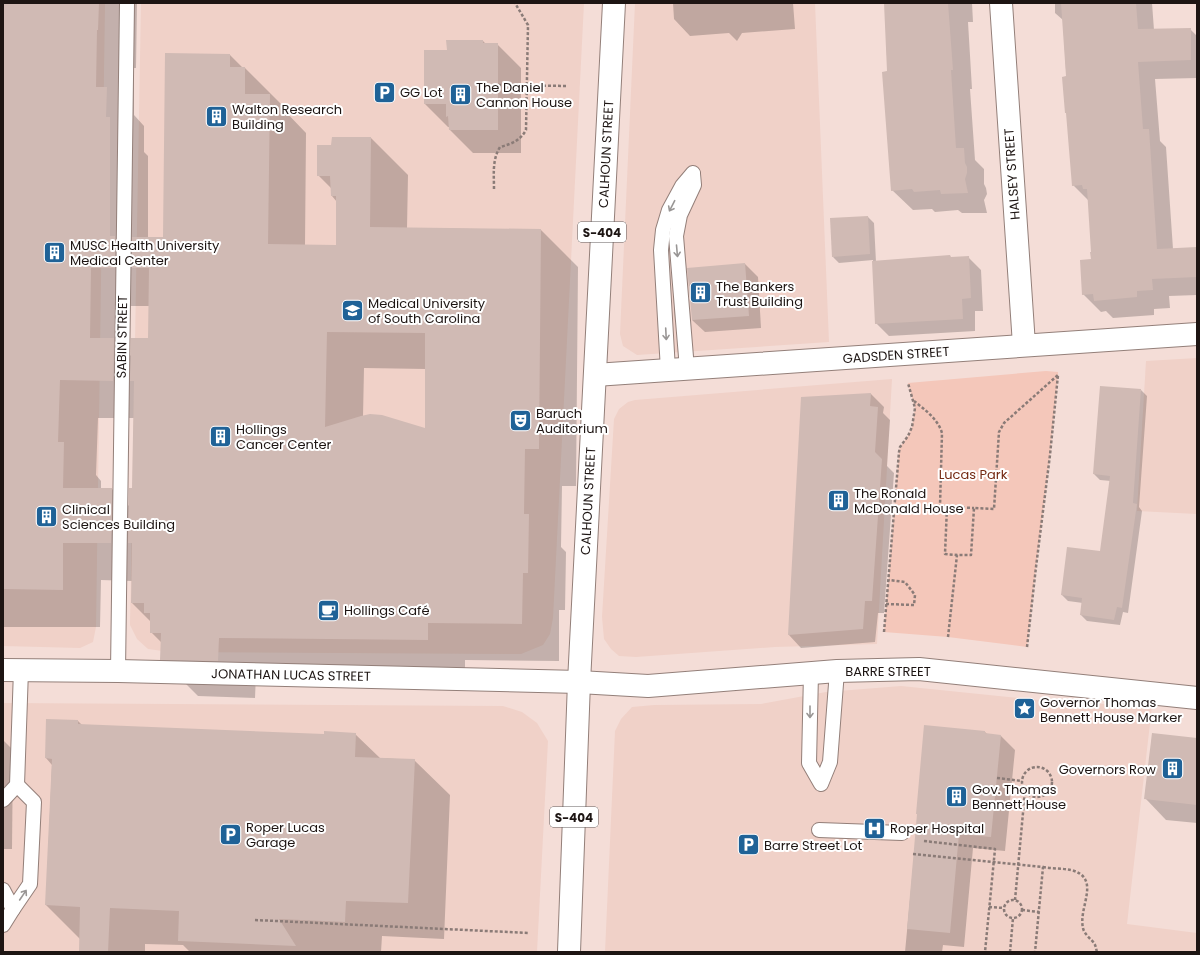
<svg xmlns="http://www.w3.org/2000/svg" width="1200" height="955" viewBox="0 0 1200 955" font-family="Poppins,sans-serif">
<rect width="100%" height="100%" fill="#f4ddd7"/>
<g fill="#f0d1c8">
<polygon points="3,3 105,3 96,627 93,642 80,648 3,646"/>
<polygon points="141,3 584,3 553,618 550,634 543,645 521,654 170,652 148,649 137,639 130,625"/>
<polygon points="635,3 815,3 829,342 637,355 623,346 620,334"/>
<polygon points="1197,358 1197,514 1137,511 1146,361"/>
<polygon points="892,379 877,644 775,647 636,657 619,656 611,649 604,639 602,617 614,419 619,409 628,402 635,400"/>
<polygon points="901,686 1056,702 1152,706 1127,924 1197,933 1197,952 605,952 615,731 621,719 632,707 654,705 761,704 826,692"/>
<polygon points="3,703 503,706 522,712 537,723 548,741 537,952 3,952"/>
</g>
<polygon fill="#f4c7ba" points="1046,371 1058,372 1058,375 1050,455 1036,567 1027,647 948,637 884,632 899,452 900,447 908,436 912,427 915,408 908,383"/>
<g fill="#0003" fill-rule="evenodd">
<path d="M3,3H137L136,68H134V115L144,126V152L148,156V238H164L230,55L243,68H245L282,105V108L306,133L305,245L337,246V202L332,196V189L318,175L332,146L371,138L408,175L407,228L541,230L578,267L576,486H562L561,547L566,552L565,610H559V661L465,660V677L256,674L255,698L198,696L161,659V642L151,632V622L132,603V581L101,580L100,627H3ZM129,306H149V339L132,357L128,353ZM364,368L426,369V429L363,417ZM98,418H134L133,489L130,507L112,489H101V481L96,475Z"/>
<polygon points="673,3 793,3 795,29 742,33 737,41 729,33 690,36 674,19"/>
<polygon points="885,3 972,3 973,22 968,22 972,89 970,89 975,160 984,169 984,184 986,188 987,194 984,200 987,213 962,213 958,210 935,212 932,209 913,210 892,190"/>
<polygon points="1055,3 1152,3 1154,30 1190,29 1197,36 1197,78 1155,79 1160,141 1166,147 1173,249 1197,248 1197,295 1169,296 1170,308 1154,309 1154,315 1113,318 1106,311 1101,312 1083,294 1092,260 1089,201 1073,185 1063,20 1055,13"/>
<polygon points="483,41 486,44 497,44 521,68 521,153 473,153 450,130 450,127 448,127 425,104 448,51"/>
<polygon points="868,217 874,223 876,262 968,257 981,270 983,311 975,311 975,331 889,336 876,323 873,260 839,263 833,257"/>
<polygon points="745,264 758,277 761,328 705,332 692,320"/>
<polygon points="673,289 684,300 687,333 675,321"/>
<polygon points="1141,390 1147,396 1139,507 1142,511 1128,613 1123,612 1120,625 1087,621 1081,615 1083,603 1068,601 1062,595 1101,552 1111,481 1100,480 1094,474"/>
<polygon points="871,394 884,407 883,413 890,420 887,466 894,473 884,613 878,613 875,642 801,648 789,635 802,398"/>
<polygon points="78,721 82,725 325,736 355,734 380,758 414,760 450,795 444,939 382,936 381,952 190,952 183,945 145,944 145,952 80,952 80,939 46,905 52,765 46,758"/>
<polygon points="985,732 987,734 1001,736 1015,750 1005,851 973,848 964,947 943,945 942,952 905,952 918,815 917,814"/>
<polygon points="1197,739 1197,823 1166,820 1146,799"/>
<polygon points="3,740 13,750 12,849 3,849"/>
</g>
<g fill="#d0bab4" fill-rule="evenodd">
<polygon points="3,3 99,3 98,30 97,30 96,87 107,87 106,117 110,117 110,236 115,236 115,268 91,268 90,338 114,338 113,381 60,380 58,442 64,442 63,488 112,488 111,543 63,543 63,590 3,589"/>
<polygon points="884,3 948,3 953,70 951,70 956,148 964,148 965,163 967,167 967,173 965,179 968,193 941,194 940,190 914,192 912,189 891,191 882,72 887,71"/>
<polygon points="1061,3 1136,3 1138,29 1191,28 1191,60 1138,62 1143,129 1149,129 1157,249 1197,247 1197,277 1152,279 1153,290 1137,291 1137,297 1094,301 1093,294 1082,295 1080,260 1091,259 1090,252 1091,252 1087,189 1083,189 1082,185 1072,186 1066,113 1065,113 1062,77 1066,76"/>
<polygon points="446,40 483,40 483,43 498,43 498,130 449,130 448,116 446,117 446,104 424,104 424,50 447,50"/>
<path d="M165,53L230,54V67H245V94H270L268,244L336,245V196H331L330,176H317V145H331L332,137H371L370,227L541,229L539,449H525L524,514H529L528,573H523L522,624L428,623V640L219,638L218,661L160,660L161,633H150V613H144V603H131L132,543H128L129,488H132L134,381H130L131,338H148L149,268H132V237H163ZM327,332L425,333V428L382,415L370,414L361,416L325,427Z"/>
<polygon points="868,216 870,254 832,257 830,218"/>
<polygon points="950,255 951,257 969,256 971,298 962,299 963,319 875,324 872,261"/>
<polygon points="745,263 749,316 692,320 687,268"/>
<polygon points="1100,386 1141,389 1133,503 1137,504 1122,608 1117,607 1114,620 1080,615 1082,598 1061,595 1067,547 1100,551 1110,476 1093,474"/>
<polygon points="871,393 870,406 878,407 875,452 882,459 872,601 865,601 863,629 788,635 801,397"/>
<polygon points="46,719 78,720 78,724 324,734 324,731 356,733 355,757 415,759 408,903 346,901 345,922 279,919 296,946 178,941 179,911 110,908 108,952 79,952 80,907 45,905 52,759 45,758"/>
<polygon points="924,725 985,731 985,733 1001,735 991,837 959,834 950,933 907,929 917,814 916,814"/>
<polygon points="1152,733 1197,738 1197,805 1144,799"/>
</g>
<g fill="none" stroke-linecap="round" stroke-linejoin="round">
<defs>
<g id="service">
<polyline points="687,369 676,236 680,215 694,185 693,174"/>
<polyline points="668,370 661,250 663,230 669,210 682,186 693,173"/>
<polyline points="118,671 127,3"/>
<polyline points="811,673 809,763 821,784 830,762 837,671"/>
<polyline points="3,800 17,785 21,670"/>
<polyline points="819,830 902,833"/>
<polyline points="3,890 13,909 30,884 34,802 17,785"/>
<polyline points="3,925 13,909"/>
</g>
<g id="minor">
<polyline points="1001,3 1024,345"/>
<polyline points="595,375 1197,334"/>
<polyline points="579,682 648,686 837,671 919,669 1197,698"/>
</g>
<polyline id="tertiary" points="3,670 118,671 579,682"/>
<polyline id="primary" points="569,952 579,682 614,3"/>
</defs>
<use href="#service" stroke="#937f79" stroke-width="16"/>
<use href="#minor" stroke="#937f79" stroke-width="24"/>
<use href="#tertiary" stroke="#937f79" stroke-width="24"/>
<use href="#primary" stroke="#937f79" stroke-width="24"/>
<g stroke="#8a7b77" stroke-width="2.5" stroke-dasharray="3 2" stroke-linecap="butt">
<polyline points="498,85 567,86"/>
<path d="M494,189C494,174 492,160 500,147C511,144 520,141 526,130L528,25L515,3"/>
<path d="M914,401C924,409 938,419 942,433L940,506L947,507L945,554L957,555"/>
<polyline points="947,507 974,508"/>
<polyline points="886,604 914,605 915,595 905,582 889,580"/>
<polyline points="884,632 899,452 900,447 908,436 912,427 915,408 908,383"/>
<polyline points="948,637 957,555 971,555 974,508 994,509 999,432 1004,423 1058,375"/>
<polyline points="1027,647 1036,567 1050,455 1058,375"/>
<circle cx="1037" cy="782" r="15"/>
<polyline points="997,778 1022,781"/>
<polyline points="924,841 995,849 985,952"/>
<polyline points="913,854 1043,867 1035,952"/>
<path d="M1043,867C1052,869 1062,868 1071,870C1102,878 1078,907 1083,928C1084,934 1091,939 1094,943C1096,946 1096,949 1097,952"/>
<polyline points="1015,900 1025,791"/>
<circle cx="1013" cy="909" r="9"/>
<polyline points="989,907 1004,908"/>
<polyline points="1022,910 1039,912"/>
<polyline points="255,920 529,933"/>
<polyline points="1010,952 1013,918"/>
</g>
<use href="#service" stroke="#fff" stroke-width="14"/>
<use href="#minor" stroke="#fff" stroke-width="22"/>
<use href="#tertiary" stroke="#fff" stroke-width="22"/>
<use href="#primary" stroke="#fff" stroke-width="22"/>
</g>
<defs><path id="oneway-shaft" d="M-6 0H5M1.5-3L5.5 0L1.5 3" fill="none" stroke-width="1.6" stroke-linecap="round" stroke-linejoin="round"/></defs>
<g stroke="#999695">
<use href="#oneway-shaft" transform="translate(672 206) rotate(117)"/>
<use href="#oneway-shaft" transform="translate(677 251) rotate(85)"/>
<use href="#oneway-shaft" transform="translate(666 334) rotate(87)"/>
<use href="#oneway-shaft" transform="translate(810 712) rotate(90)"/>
<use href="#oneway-shaft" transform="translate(23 895) rotate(-56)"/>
</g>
<defs>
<symbol id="parking-square" viewBox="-11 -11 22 22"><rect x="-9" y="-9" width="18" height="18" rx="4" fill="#1f6297" stroke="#fff"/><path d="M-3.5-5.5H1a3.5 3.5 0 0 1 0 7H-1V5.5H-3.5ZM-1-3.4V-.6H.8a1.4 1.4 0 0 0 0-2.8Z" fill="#fff"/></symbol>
<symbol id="building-square" viewBox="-11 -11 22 22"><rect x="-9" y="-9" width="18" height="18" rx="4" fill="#1f6297" stroke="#fff"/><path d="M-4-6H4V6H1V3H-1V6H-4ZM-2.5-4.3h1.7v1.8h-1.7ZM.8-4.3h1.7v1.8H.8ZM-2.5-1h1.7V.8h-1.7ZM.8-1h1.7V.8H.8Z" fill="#fff"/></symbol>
<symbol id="university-square" viewBox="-11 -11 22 22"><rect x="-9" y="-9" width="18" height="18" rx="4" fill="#1f6297" stroke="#fff"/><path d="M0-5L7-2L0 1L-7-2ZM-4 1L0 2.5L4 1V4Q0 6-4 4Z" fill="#fff"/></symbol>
<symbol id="theatre-square" viewBox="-11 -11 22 22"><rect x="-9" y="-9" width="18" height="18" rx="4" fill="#1f6297" stroke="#fff"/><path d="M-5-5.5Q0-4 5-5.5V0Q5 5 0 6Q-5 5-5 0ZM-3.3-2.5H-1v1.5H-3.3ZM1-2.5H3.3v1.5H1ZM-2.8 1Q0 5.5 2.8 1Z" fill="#fff"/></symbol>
<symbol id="cafe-square" viewBox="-11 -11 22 22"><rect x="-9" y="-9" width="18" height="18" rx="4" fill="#1f6297" stroke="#fff"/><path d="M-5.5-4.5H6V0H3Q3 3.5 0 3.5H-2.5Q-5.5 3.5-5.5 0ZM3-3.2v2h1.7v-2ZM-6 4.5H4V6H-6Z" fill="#fff"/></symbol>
<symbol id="sight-square" viewBox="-11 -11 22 22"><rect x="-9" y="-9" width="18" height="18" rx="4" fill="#1f6297" stroke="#fff"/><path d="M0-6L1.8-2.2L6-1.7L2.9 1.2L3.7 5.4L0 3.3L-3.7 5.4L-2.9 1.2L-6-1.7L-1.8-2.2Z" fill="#fff"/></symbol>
<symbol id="hospital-square" viewBox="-11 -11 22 22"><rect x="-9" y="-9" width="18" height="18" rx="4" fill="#1f6297" stroke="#fff"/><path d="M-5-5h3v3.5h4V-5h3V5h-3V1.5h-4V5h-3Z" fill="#fff"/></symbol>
</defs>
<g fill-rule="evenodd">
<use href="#parking-square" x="372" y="80" width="25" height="25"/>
<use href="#building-square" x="448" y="82" width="25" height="25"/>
<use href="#building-square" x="204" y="104" width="25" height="25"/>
<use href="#building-square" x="42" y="240" width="25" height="25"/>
<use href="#building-square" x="688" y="280" width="25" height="25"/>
<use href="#university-square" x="340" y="298" width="25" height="25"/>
<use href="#theatre-square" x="508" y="408" width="25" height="25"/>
<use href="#building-square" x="208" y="424" width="25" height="25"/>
<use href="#building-square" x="826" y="488" width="25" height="25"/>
<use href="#building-square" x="34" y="504" width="25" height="25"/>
<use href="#cafe-square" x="316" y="598" width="25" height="25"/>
<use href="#sight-square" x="1012" y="696" width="25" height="25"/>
<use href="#building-square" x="1160" y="756" width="25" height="25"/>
<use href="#building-square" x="944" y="784" width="25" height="25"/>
<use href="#hospital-square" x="862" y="816" width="25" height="25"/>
<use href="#parking-square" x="218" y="822" width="25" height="25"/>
<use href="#parking-square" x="736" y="832" width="25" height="25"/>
</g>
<g text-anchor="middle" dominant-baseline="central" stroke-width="4" stroke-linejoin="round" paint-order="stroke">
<g fill="#fff" stroke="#615b5a" stroke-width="1">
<rect x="578" y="222" width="48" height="20" rx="3"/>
<rect x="550" y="807" width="48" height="20" rx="3"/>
</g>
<g font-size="12" font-weight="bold" fill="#1d1513">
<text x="602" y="232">S-404</text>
<text x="574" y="817">S-404</text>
</g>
<g font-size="13" fill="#1d1513" stroke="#fff" text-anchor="start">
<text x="476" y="87">The Daniel<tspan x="476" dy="15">Cannon House</tspan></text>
<text x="400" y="92">GG Lot</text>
<text x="232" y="109">Walton Research<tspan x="232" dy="15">Building</tspan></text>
<text x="70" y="245">MUSC Health University<tspan x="70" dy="15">Medical Center</tspan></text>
<text x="716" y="286">The Bankers<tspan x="716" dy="15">Trust Building</tspan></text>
<text x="368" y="303">Medical University<tspan x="368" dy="15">of South Carolina</tspan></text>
<text x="536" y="413">Baruch<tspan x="536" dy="15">Auditorium</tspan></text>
<text x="236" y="429">Hollings<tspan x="236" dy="15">Cancer Center</tspan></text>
<text x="854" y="493">The Ronald<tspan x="854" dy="15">McDonald House</tspan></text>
<text x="62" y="509">Clinical<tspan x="62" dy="15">Sciences Building</tspan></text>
<text x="344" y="610">Hollings Café</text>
<text x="1040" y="702">Governor Thomas<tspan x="1040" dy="15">Bennett House Marker</tspan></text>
<text x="1156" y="769" text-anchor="end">Governors Row</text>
<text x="972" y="789">Gov. Thomas<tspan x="972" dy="15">Bennett House</tspan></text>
<text x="246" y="827">Roper Lucas<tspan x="246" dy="15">Garage</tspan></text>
<text x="890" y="828">Roper Hospital</text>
<text x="764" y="845">Barre Street Lot</text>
</g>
<g font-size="13" fill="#1d1513" stroke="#fff">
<text transform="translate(606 154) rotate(-87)">CALHOUN STREET</text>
<text transform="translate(1012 174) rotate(-94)">HALSEY STREET</text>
<text transform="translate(122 337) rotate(-89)">SABIN STREET</text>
<text transform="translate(896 355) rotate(-4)">GADSDEN STREET</text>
<text transform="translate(588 501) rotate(-87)">CALHOUN STREET</text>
<text x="888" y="671">BARRE STREET</text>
<text transform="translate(291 675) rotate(1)">JONATHAN LUCAS STREET</text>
</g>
<g font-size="13" fill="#752a13" stroke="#fff">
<text x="973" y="474">Lucas Park</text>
</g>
</g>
<rect width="1200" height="955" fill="none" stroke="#1d1513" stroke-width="8"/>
</svg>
